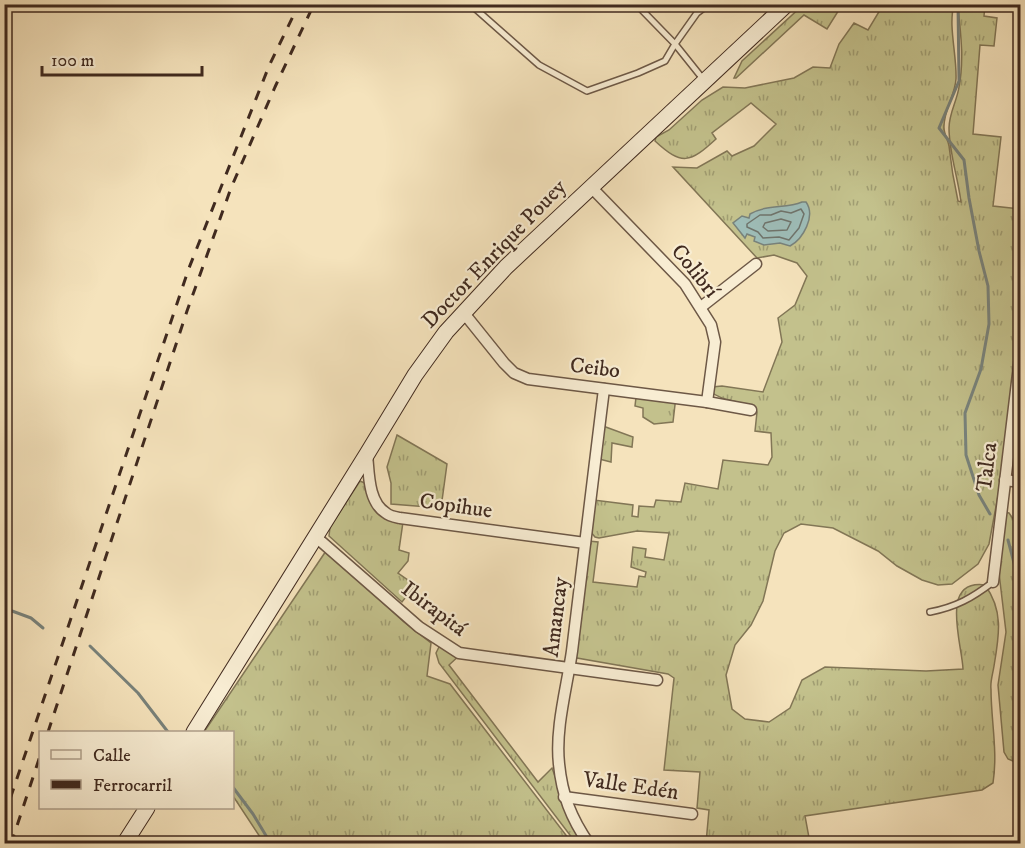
<svg xmlns="http://www.w3.org/2000/svg" width="1025" height="848" viewBox="0 0 1025 848" font-family="'IM FELL DW Pica',serif">
<defs>
<pattern id="grass-tufts" width="24" height="20" patternUnits="userSpaceOnUse" patternTransform="scale(1.5)"><rect width="24" height="20" fill="#c3c18c"/><path d="M3 7l-1-3M5 7V3M7 7l1-3M15 17l-1-3M17 17v-4M19 17l1-3" fill="none" stroke="#a09d72"/></pattern>
</defs>
<rect width="100%" height="100%" fill="#f5e3bc"/>
<filter id="stains"><feTurbulence type="fractalNoise" baseFrequency=".00333" numOctaves="4"/><feColorMatrix values="0 0 0 0 .2 0 0 0 0 .09 0 0 0 0 .02 0 0 0 .5 -.17"/></filter>
<radialGradient id="worn" r=".72"><stop offset=".6" stop-color="#630" stop-opacity="0"/><stop offset="1" stop-color="#630" stop-opacity=".3"/></radialGradient>
<g fill="url(#grass-tufts)" stroke="#827656" stroke-width="1.5">
<polygon points="803,5 842,5 827,29 804,15 736,78 734,78 742,61"/>
<path d="M883,5H954C948,25 957,56 956,79C955,96 943,111 944,128C944,134 948,140 949,146C951,165 954,183 958,201L961,202C958,178 949,152 949,128C949,113 957,101 959,87C964,62 961,34 958,8L959,5H985L984,16L997,18L994,46L980,45L973,134L1001,137L993,206L1020,209V327L1000,485L989,544L978,564L952,584L938,585L922,580L897,566L878,551L833,528L801,524L784,533L775,551L763,601L751,625L735,645L726,675L732,709L745,719L769,722L790,708L802,680L825,667L926,671L963,669C962,643 939,579 985,585C1004,611 999,636 994,666C993,673 990,682 991,689C991,721 998,751 993,783L982,790L805,816L810,843H706L709,810L697,808L700,772L664,770L674,678L668,674L577,658L574,653L589,541L598,542L593,582L637,587L639,576L645,577L646,572L631,567L633,547L646,549L645,557L664,560L669,533L637,531L599,538L595,537L590,531L594,500L633,505L632,516L638,517L639,506L654,507L656,500L681,502L685,483L718,489L723,460L768,465L772,457L771,433L755,431L757,412C744,399 723,403 710,391L712,387L722,386L763,392L782,342L778,318L795,305L807,276L797,263L774,255L757,258L673,167L697,168L727,151L732,156L754,146L776,124L751,103L712,133L716,139C690,163 682,166 655,141L656,137L669,130L702,100L723,87L745,88L794,78L813,67L830,68L839,44L854,23L868,30Z"/>
<polygon points="637,389 676,396 673,422 654,424 643,417 643,408 635,406"/>
<polygon points="603,426 633,437 632,447 612,443 611,462 599,459"/>
<polygon points="397,435 447,464 441,508 391,504 391,483 387,467"/>
<polygon points="360,481 367,484 368,492 403,522 399,550 409,553 408,561 398,573 415,585 402,602 329,536 330,527"/>
<polygon points="1004,512 1009,513 1020,529 1020,764 1008,759 1004,752 998,685 1006,632 997,556"/>
<polygon points="326,551 404,622 431,643 427,676 450,684 572,843 264,843 233,796 232,732 204,732"/>
<polygon points="441,643 464,651 449,665 538,782 552,768 574,828 585,843 576,843 439,663 436,653"/>
</g>
<path fill="#9ebdb8" stroke="#78827b" stroke-width="1.5" d="M802,202H806C816,216 803,239 790,246L780,243L764,245L754,241L755,237L747,234L745,238L733,223L742,216L749,218L750,214C767,204 786,209 802,202Z"/>
<g fill="none" stroke-linecap="round" stroke-linejoin="round">
<g stroke="#6f746c" stroke-width="1.5">
<polygon points="801,209 804,214 799,228 789,240 779,237 763,238 758,232 747,227 747,224 760,215 771,215 781,211 791,213"/>
<polygon points="781,219 791,222 787,230 768,231 763,227 765,223"/>
</g>
<g stroke="#78827b" stroke-width="3">
<polyline points="958,4 959,81 939,128 964,160 969,198 979,251 988,286 989,324 981,369 965,413 966,455 979,495 990,514"/>
<polyline points="1008,540 1020,586"/>
<polyline points="4,608 31,618 43,628"/>
<polyline points="90,646 138,693 168,732"/>
<polyline points="232,786 253,814 271,844"/>
</g>
<defs>
<g id="lane">
<polyline points="470,4 539,65 587,91 638,73 665,61 675,44 697,13 709,4"/>
<polyline points="636,4 675,44 703,79"/>
<polyline points="768,4 776,12"/>
<path d="M930,612C956,607 972,598 993,582"/>
</g>
<g id="street">
<polyline points="591,187 685,284 711,325 715,342 707,402"/>
<polyline points="701,307 756,264"/>
<polyline points="463,312 504,363 514,373 528,379 707,402 751,410"/>
<path d="M367,454C369,473 368,502 386,513C389,516 395,517 400,518L585,543"/>
<polyline points="1005,480 1020,482"/>
<polyline points="316,537 419,627 459,653 657,680"/>
<polyline points="993,582 1020,357"/>
<polyline points="564,797 692,814"/>
<path d="M589,844C571,818 562,795 559,764C555,728 567,687 572,651C583,563 593,476 604,389"/>
</g>
<g id="secondary">
<polyline points="194,732 367,454 415,375 446,332 506,267 787,4"/>
<polyline points="124,844 147,808"/>
</g>
</defs>
<use href="#lane" stroke="#6d5846" stroke-width="8"/>
<use href="#street" stroke="#6d5846" stroke-width="13"/>
<use href="#secondary" stroke="#402a1f" stroke-width="17"/>
<use href="#lane" stroke="#f8edd3" stroke-width="5"/>
<use href="#street" stroke="#f8edd3" stroke-width="10"/>
<use href="#secondary" stroke="#f8edd3" stroke-width="15"/>
<g stroke="#402a1f" stroke-width="3" stroke-dasharray="10 10" stroke-linecap="butt">
<polyline points="48,732 187,311 231,188 275,87 314,4"/>
<polyline points="4,817 189,268 269,66 299,4"/>
<polyline points="11,844 40,756"/>
</g>
</g>
<g text-anchor="middle" dominant-baseline="central" stroke-width="4.5" stroke-linejoin="round" paint-order="stroke">
<g font-size="22" fill="#402a1f" stroke="#f8edd3">
<text transform="translate(494 254) rotate(-46)">Doctor Enrique Pouey</text>
<text transform="translate(695 271) rotate(51)">Colibrí</text>
<text transform="translate(595 368) rotate(7)">Ceibo</text>
<text transform="translate(987 467) rotate(-83)">Talca</text>
<text transform="translate(456 506) rotate(8)">Copihue</text>
<text transform="translate(434 609) rotate(37)">Ibirapitá</text>
<text transform="translate(556 617) rotate(-83)">Amancay</text>
<text transform="translate(631 786) rotate(8)">Valle Edén</text>
</g>
</g>
<rect width="1025" height="848" fill="none" stroke="#f5e3bc" stroke-width="24"/>
<rect x="6" y="6" width="1013" height="836" fill="none" stroke="#402a1f" stroke-width="3"/>
<rect x="12" y="12" width="1001" height="824" fill="none" stroke="#402a1f" stroke-width="1.5"/>
<rect x="39" y="731" width="195" height="78" fill="#f8edd3" stroke="#ae9f8b" stroke-width="1.5"/>
<rect x="51" y="750" width="30" height="9" fill="#f8edd3" stroke="#ae9f8b" stroke-width="1.5"/>
<text x="93" y="761" font-size="18" fill="#402a1f">Calle</text>
<rect x="51" y="780" width="30" height="9" fill="#402a1f" stroke="#ae9f8b" stroke-width="1.5"/>
<text x="93" y="791" font-size="18" fill="#402a1f">Ferrocarril</text>
<path d="M42 66v9h160v-9" fill="none" stroke="#402a1f" stroke-width="3"/>
<text x="51" y="66" font-size="18" fill="#402a1f" stroke="#f8edd3" stroke-width="4.5" paint-order="stroke">100 m</text>
<rect width="100%" height="100%" filter="url(#stains)"/>
<rect width="100%" height="100%" fill="url(#worn)"/>
</svg>
